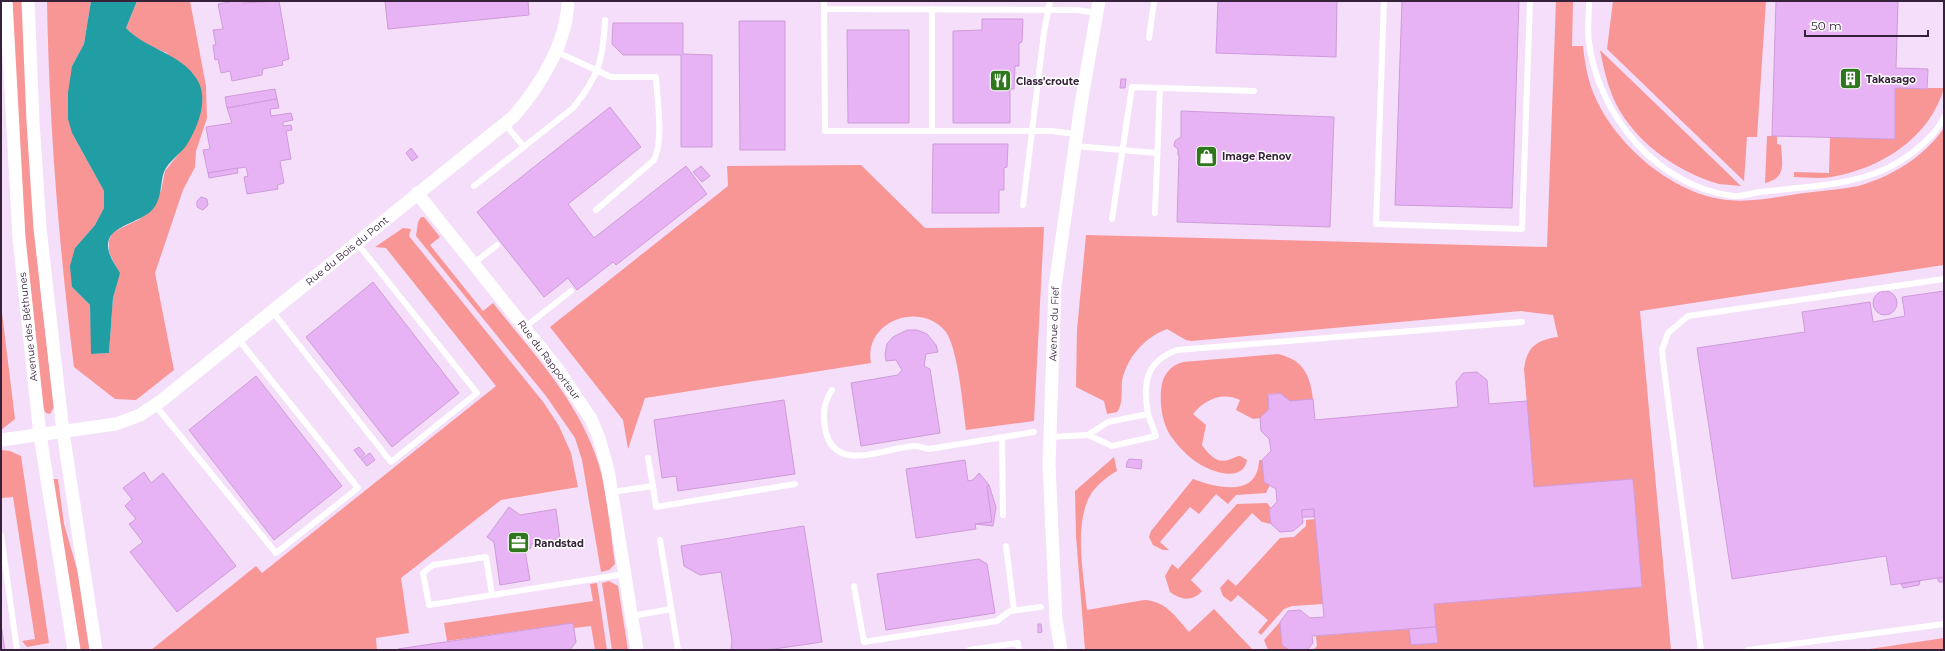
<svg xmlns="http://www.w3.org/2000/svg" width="1945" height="651" viewBox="0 0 1945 651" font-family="Montserrat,sans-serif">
<rect width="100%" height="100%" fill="#f4def9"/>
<g fill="#f89696">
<polygon points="12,1 23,1 41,296 54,407 50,414 46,413 43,408 34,337 21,197"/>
<path d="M47,1H91L84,44L72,66V133L104,191V208L95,225L75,248L72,287L90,305L92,354L109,353L113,298L119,273L109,252V240L113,232L140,219L161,191L165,171L185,146L194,130L167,53C152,47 138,41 126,28L137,1H190L206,86L207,118L196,151L195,167L183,190L155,273L174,370L136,400L115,399L74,367C59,246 49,123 47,1Z"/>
<path d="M1556,1H1573L1572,46H1583C1585,65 1588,82 1596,99C1618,147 1674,195 1728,200C1755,203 1785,195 1813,192C1827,190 1843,189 1858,186C1891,177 1924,157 1944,128V265L1640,311L1671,650H1313L1317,646L1316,636L1436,627L1434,604L1642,587L1633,479L1534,487L1524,369C1527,347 1536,340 1558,337L1553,315L1521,311L1191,341L1186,340L1167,329C1145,337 1127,357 1122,381C1121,391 1123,400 1119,409L1117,412L1107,414L1104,401L1076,387L1077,330L1086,235L1547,247Z"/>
<polygon points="1613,1 1766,1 1757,137 1747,137 1744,181 1607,49"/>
<path d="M1600,50L1741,186C1734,185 1726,185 1719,184C1676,172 1629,138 1612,95C1606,80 1603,65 1600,50Z"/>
<path d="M1895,88H1944C1930,138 1880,169 1831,177C1819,179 1806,177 1794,177V172L1829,173L1830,137L1894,139Z"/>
<path d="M1767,136H1777V144L1781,145C1782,163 1787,178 1765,183Z"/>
<path d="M861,165L925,228L1044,227L1034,421L966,430C963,407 958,349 946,332C921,300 863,321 871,363L645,398L628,449L623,420L550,327L728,186L727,166Z"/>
<path d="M421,217H424L440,237L430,245L483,311L493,303C533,353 578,400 598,462C608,494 610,531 615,564L609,570L601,572L582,460L575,438L546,396L416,236L418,222Z"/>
<polygon points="403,228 411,229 409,236 544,403 559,426 571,453 578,487 501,500 401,578 409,633 376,638 377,650 151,650 256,566 262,573 496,386 386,248 375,247"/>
<polygon points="1,305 15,419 1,430"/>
<path d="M1278,354C1303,360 1310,374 1313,399L1290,401L1280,393L1268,394L1269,409L1260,418L1253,419L1236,410L1240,400C1222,391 1204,400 1193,414L1206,425L1202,445C1209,455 1218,465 1231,459C1235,458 1236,456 1240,456L1247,460C1243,483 1211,472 1198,463C1188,457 1177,445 1170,435C1162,421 1160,406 1161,391C1162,376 1169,366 1183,362Z"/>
<polygon points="1,450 10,451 21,456 49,643 27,647 22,641 35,639 13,497 2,498"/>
<path d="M1114,457L1117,471C1105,478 1092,488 1087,502C1075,532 1084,578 1087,610L1144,600C1166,601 1175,616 1189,632L1214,609L1253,650H1085L1076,536L1075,491Z"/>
<path d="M1259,460H1262L1264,482L1270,485L1266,493L1236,495L1228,504L1216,494L1199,514L1190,507L1160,542L1169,550H1163L1153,545L1149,537L1151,531L1193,479C1217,488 1258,498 1259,460Z"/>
<polygon points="53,479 58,479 64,524 79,576 91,650 80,650"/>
<path d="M1267,503L1271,508L1269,510L1271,524L1262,522L1252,513L1191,580L1202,591C1193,602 1180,600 1170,592L1165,576L1172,564L1178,569L1237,504Z"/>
<polygon points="1315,519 1323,604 1292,606 1284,609 1261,635 1258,632 1268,620 1238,595 1231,602 1223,596 1220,588 1228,579 1236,586 1280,538 1294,537 1306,526 1306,520"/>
<polygon points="609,581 618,586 628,650 612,650 602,583"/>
<polygon points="597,583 607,650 595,650 591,626 574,628 573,623 447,641 444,623 593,601 590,584"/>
<polygon points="1280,622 1282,645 1289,650 1268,650 1264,640"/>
<polygon points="1944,638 1944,650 1863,650"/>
</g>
<path fill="#219ea4" d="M91,1H137L126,28C147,50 182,53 198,81C209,101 197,129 186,146C180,154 168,162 164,172C160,183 162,199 153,209C143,221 115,225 109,239C105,251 114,263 120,273L113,298L109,353L91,354L90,305L72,287L70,266L75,248L95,225L104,208V191L72,133L68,119V93L72,66L84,44Z"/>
<g fill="#e8b3f4" stroke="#cf9bda">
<polygon points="235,1 242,1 243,3 279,1 289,59 282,61 283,65 263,69 262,75 232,81 230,71 221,73 218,59 215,60 213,45 216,45 213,30 223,29 218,4"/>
<polygon points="385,1 528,1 529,15 388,29"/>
<polygon points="1218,1 1337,1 1336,57 1216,53"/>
<polygon points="1402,1 1519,1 1512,208 1395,205"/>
<polygon points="1776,1 1898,1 1896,68 1928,69 1927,89 1895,88 1895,139 1772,136"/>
<polygon points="982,19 1023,19 1022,42 1019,43 1019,66 1015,66 1014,89 1010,89 1010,123 953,123 953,31 982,30"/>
<polygon points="739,21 785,21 785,150 740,150"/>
<polygon points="613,23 683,23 683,54 712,55 712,147 681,147 681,55 623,55 612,44"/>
<polygon points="847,30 909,30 909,123 848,123"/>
<polygon points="1121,79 1126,79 1125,88 1120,88"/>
<polygon points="275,89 277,99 227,108 225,97"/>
<polygon points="277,99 279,108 270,109 271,116 291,113 293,120 283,122 283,126 291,125 292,130 286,131 291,159 280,161 284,183 277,185 278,189 247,194 244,177 248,176 246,167 208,173 203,150 210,149 206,127 232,123 227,108"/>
<polygon points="610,107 641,147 568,204 594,238 686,166 707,194 616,265 613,262 577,290 568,278 544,297 477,212"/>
<polygon points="1181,111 1334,117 1330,227 1177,222 1179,155 1178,155 1178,149 1174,146 1175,141 1181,137"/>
<polygon points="933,144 1008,144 1007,167 1004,168 1004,190 999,190 999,213 932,213"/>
<polygon points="411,148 418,157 412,161 406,153"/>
<polygon points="701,166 710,176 702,182 693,172"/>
<polygon points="237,168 238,173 209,178 208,173"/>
<polygon points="201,197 207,199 208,205 203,210 197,207 197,201"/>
<polygon points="373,282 459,393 392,447 306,337"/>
<polygon points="1944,291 1944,577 1891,585 1886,556 1732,579 1697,348 1805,332 1802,312 1870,302 1873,322 1905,316 1902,297"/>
<circle cx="1885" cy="303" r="12"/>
<polygon points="907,330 917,330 927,334 936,345 938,352 926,354 924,366 930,369 940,433 861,446 851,383 898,375 902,370 896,360 886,361 885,354 887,344 893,337"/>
<polygon points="1477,372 1487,380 1489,404 1527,401 1534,487 1633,479 1642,587 1434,604 1436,627 1312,636 1313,643 1307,650 1289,650 1282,645 1280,622 1288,611 1300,610 1310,618 1324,617 1314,509 1302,510 1303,523 1293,531 1280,532 1271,524 1269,510 1277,502 1276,489 1264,482 1262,460 1271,451 1269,439 1261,431 1260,418 1269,409 1268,395 1280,393 1290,401 1313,399 1315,420 1458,407 1456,382 1463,373"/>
<polygon points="256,376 342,486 274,540 189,430"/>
<polygon points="784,400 795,474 678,491 676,476 662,478 654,420"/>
<polygon points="359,447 365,454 360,458 354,450"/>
<polygon points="370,453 375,460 367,466 361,459"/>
<polygon points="1129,459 1142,460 1141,469 1126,467 1127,462"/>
<polygon points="965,460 968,481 973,480 979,473 989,485 987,486 992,522 975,524 976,529 916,538 906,469"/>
<polygon points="144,472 151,483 163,473 236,566 177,612 130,552 143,542 129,524 136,519 125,506 132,499 123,488"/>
<polygon points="989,485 996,507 993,526 975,524 992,522 987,486"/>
<polygon points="509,507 520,515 556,509 560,539 531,544 531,548 525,551 530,580 500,585 494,542 487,537"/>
<polygon points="1314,509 1314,517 1302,517 1302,510"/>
<polygon points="804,526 822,642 767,650 731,650 732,640 721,572 700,575 684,566 681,546"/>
<polygon points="979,559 987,564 995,613 886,630 877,574"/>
<polygon points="1944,577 1944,582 1939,582 1937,578"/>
<polygon points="1920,581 1919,585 1903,588 1901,584"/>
<polygon points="573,623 576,642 570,650 398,650 398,649"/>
<polygon points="1038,624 1041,624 1042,632 1038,633"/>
<polygon points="1,625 5,650 1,650"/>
<polygon points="1436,627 1438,643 1411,645 1409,629"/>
</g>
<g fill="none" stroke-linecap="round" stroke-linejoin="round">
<g stroke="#fff" stroke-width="6">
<polyline points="824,1 824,9 1077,10 1097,13"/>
<polyline points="1384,1 1376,224 1522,229 1530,1"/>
<path d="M1589,1C1589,15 1587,30 1589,43C1599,116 1657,186 1733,196C1741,197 1751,193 1760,192C1779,190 1798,188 1817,186C1859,181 1893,172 1924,143C1933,134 1939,128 1944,117"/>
<polyline points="824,9 825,131 932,131"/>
<polyline points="932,9 932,131 1051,131 1076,134"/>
<polyline points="1149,38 1154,1"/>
<path d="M555,51L611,77H656C657,100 664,140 654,160L596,210"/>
<polyline points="505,124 524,147"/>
<polyline points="1075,146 1157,153"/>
<path d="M474,186L573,108C599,76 603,60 605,20"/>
<polyline points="1023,205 1044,32 1050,1"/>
<polyline points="1155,213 1160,88"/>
<polyline points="1112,219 1132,87 1254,91"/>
<polyline points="474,263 497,245"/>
<polyline points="272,311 391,462 477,393 357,243"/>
<polyline points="525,327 571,291"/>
<path d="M832,390C823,404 823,413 825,428C833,475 883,448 914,446C919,446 924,448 929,449L1034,432"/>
<polyline points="155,405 276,553 358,488 238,339"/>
<polyline points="1088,435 1112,446 1156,436 1148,414"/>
<polyline points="1002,437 1003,515"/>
<path d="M1050,437L1088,435L1108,422L1148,414C1143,383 1145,362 1177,350L1522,322"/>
<polyline points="653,486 656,507 795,484"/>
<polyline points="612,492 653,486 648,458"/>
<polyline points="1,535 17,650"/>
<polyline points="660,540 678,650"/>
<polyline points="1006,546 1014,610"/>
<polyline points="854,586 864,642 997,621 1010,611 1041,607"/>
<polyline points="492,595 486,557 433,565 423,573 429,605 625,574"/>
<polyline points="632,616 671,609"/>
<polyline points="969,650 1018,643 1019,650"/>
<polyline points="1701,650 1665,377 1662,350 1668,333 1688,316 1944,279"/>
<polyline points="1748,650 1944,624"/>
</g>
<g stroke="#fff" stroke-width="13">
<polyline points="6,1 19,238 40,435 74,650"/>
<polyline points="28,1 33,121 40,228 63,432 96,650"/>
<polyline points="417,193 556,367 591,419 599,438 608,470 637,650"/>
<path d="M1,440L116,424L140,415L161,401L513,117C540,86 567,43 568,1"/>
<polyline points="1061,650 1056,620 1049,464 1055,287 1081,104 1099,1"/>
</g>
</g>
<defs>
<symbol id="building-square" viewBox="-11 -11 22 22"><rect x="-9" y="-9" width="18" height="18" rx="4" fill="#2e771c" stroke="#fff"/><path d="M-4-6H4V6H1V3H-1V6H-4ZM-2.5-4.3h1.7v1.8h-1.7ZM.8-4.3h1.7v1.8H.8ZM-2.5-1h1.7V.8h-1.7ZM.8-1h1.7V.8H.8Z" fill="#fff"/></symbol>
<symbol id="restaurant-square" viewBox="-11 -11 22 22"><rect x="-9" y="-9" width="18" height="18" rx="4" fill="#2e771c" stroke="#fff"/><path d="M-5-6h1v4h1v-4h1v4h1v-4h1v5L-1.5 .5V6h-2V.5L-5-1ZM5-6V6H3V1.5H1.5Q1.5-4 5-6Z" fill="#fff"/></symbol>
<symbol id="shop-square" viewBox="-11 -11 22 22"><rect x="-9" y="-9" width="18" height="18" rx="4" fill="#2e771c" stroke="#fff"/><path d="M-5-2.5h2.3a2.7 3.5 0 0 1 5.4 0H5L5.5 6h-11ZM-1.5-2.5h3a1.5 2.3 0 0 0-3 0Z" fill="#fff"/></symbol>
<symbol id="office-square" viewBox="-11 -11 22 22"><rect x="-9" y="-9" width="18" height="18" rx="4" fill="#2e771c" stroke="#fff"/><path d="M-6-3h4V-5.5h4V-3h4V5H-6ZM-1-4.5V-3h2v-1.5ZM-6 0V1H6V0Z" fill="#fff"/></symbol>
</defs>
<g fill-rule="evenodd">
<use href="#building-square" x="1838" y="66" width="25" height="25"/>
<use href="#restaurant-square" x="988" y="68" width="25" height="25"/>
<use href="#shop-square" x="1194" y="144" width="25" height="25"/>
<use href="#office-square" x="506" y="530" width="25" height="25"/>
</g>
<g text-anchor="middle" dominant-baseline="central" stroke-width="3" stroke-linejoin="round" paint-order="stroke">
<g font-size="10" font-weight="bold" fill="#35213a" stroke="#fff" text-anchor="start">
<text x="1866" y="79">Takasago</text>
<text x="1016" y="81">Class'croute</text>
<text x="1222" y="156">Image Renov</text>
<text x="534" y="543">Randstad</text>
</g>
<g font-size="10" fill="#35213a" stroke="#fff">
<text transform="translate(347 251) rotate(-39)">Rue du Bois du Pont</text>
<text transform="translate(1054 324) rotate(-88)">Avenue du Fief</text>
<text transform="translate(28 327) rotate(-96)">Avenue des Béthunes</text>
<text transform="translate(549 360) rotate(53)">Rue du Rapporteur</text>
</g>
</g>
<rect width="1945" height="651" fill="none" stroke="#35213a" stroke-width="4"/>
<path d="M1805 30v6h123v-6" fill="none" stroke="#35213a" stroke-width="2"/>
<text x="1811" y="30" font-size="12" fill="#35213a" stroke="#ffffff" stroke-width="3" paint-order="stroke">50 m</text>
</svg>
